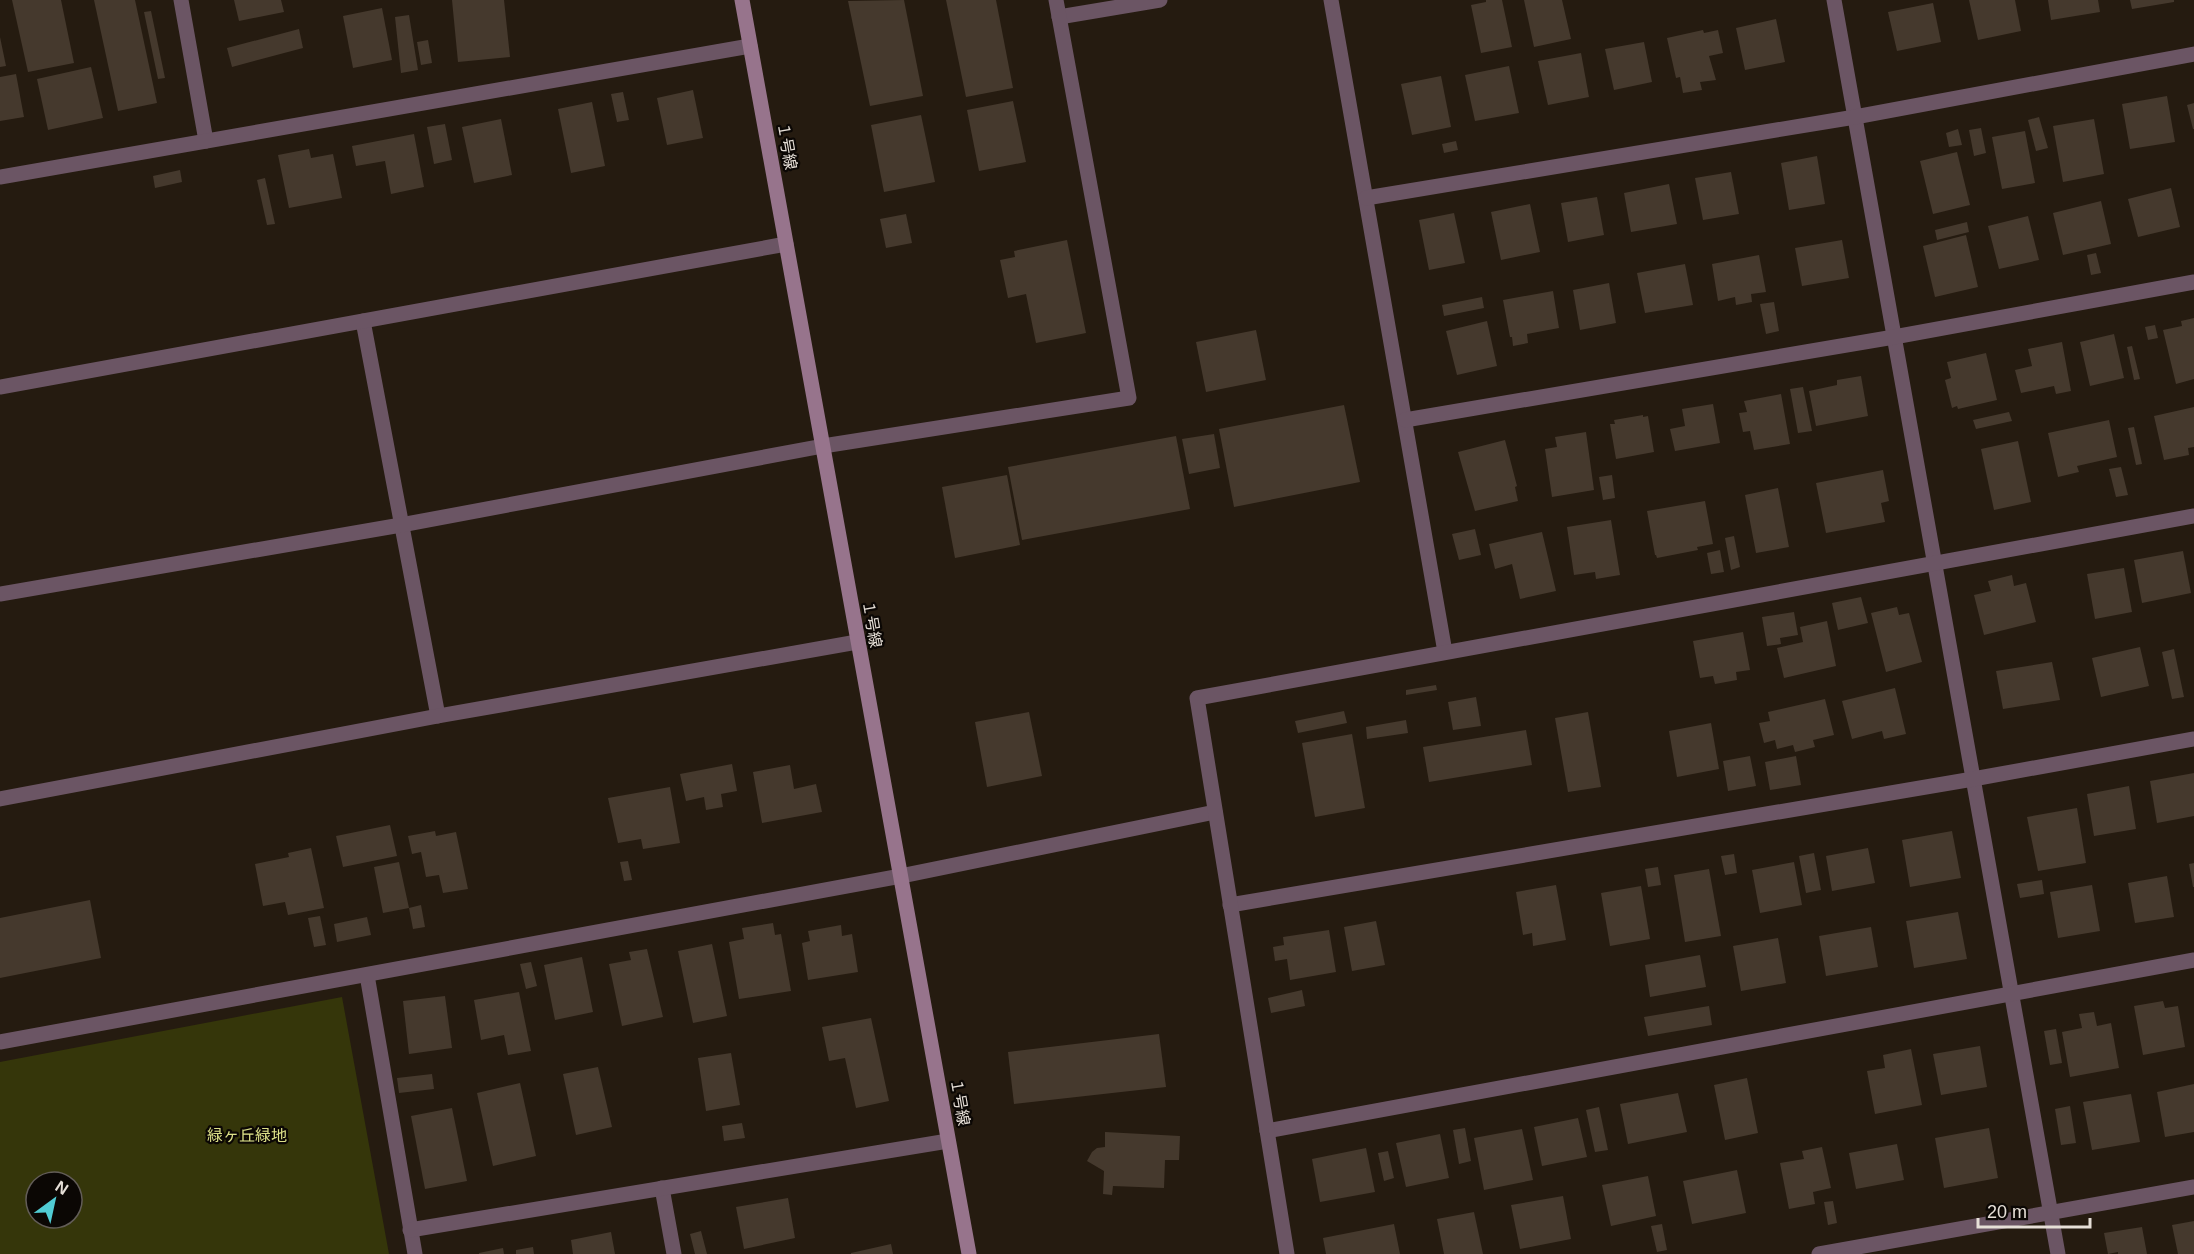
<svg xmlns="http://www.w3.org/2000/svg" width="2194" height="1254" viewBox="0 0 2194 1254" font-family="Arial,'Noto Sans JP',sans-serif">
<rect width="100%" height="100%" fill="#251b10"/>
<path fill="#35360a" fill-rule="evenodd" d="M342,997L389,1254H0V1062ZM36,1182H72V1218H36Z"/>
<g fill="#45392d">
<polygon points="12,0 61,0 74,63 28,72"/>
<polygon points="94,0 135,0 157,103 118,111"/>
<polygon points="234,0 281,0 284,12 239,21"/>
<polygon points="452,0 504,0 510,57 458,62"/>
<polygon points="904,0 923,96 870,106 848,1"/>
<polygon points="946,0 996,0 1013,88 966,97"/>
<polygon points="1486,0 1502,0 1512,47 1481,53 1471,5 1486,2"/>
<polygon points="1524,0 1562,0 1571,39 1534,47"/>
<polygon points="1969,0 2015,0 2021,31 1978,40"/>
<polygon points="2048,0 2098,0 2100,12 2051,20"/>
<polygon points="2130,0 2174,0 2174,2 2132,9"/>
<polygon points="1933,3 1941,42 1897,51 1888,12"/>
<polygon points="382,8 392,60 353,68 343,16"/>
<polygon points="151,11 165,78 158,79 144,12"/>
<polygon points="409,15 418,70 401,73 395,17"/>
<polygon points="1776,19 1785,62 1745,70 1736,28"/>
<polygon points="299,29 303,48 232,67 227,48"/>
<polygon points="1703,30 1704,33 1718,30 1723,53 1709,56 1716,80 1700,82 1702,90 1683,93 1680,77 1676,78 1667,38"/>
<polygon points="0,37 6,66 0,67"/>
<polygon points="428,40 432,63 421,65 417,42"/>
<polygon points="1644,42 1652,82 1614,90 1605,49"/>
<polygon points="1581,53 1589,97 1548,105 1538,61"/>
<polygon points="1509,66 1519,113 1475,121 1465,75"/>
<polygon points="91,67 103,118 48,130 37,79"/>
<polygon points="16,74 24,117 0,121 0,77"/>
<polygon points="1441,76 1451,127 1412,135 1401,84"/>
<polygon points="693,90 703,138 667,145 657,98"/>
<polygon points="623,92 629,120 617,122 611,94"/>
<polygon points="2167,96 2175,142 2130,149 2122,104"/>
<polygon points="1013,101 1026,162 979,171 967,110"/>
<polygon points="592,102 605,166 571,173 558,109"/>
<polygon points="2194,103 2194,129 2193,129 2187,105"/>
<polygon points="921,115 935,182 884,192 871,125"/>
<polygon points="2039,117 2048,148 2036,151 2028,120"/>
<polygon points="501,119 512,175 474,183 462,127"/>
<polygon points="2094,119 2104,174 2063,182 2053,126"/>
<polygon points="445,124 452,160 434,164 427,127"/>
<polygon points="1981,128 1986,153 1974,156 1969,130"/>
<polygon points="1958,129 1962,145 1949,147 1946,133"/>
<polygon points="2025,131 2035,183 2002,189 1992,137"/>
<polygon points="414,134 424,187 391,194 385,161 356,166 352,146"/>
<polygon points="1456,141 1458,150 1444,153 1442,144"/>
<polygon points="309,149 311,158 333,154 342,198 289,208 278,155"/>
<polygon points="1957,152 1970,205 1933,214 1920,161"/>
<polygon points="1817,156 1825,204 1789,210 1781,163"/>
<polygon points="180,170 182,182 155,188 153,176"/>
<polygon points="1731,172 1739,214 1703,220 1695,178"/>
<polygon points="265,178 275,224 267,225 257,180"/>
<polygon points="1669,184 1677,224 1631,232 1624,193"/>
<polygon points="2171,188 2180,227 2138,237 2128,199"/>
<polygon points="1597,197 1604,235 1568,242 1561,203"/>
<polygon points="2101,201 2111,244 2063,255 2053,213"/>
<polygon points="1530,204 1540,252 1501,260 1491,212"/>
<polygon points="1454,213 1465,263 1429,270 1419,220"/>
<polygon points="906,214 912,243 886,248 880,219"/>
<polygon points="2028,216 2039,260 1999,269 1988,226"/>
<polygon points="1967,222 1969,232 1937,240 1935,230"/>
<polygon points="1966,235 1978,287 1935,297 1923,246"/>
<polygon points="1067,240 1086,333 1036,343 1026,294 1008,298 1000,260 1015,257 1014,251"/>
<polygon points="1842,240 1849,278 1802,286 1795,248"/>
<polygon points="2096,253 2101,273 2091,275 2087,255"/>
<polygon points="1759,255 1766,292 1751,294 1752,302 1736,305 1735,297 1718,301 1712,264"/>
<polygon points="1685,264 1693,305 1645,313 1637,273"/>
<polygon points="1609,283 1616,323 1580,330 1573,290"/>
<polygon points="1553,291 1559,328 1527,334 1528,343 1513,346 1512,337 1510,337 1503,300"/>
<polygon points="1482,297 1484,308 1444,316 1442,305"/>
<polygon points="1774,302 1779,331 1766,334 1760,304"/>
<polygon points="2194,318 2194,379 2176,384 2163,330 2182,326 2181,321"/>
<polygon points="1487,321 1497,366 1457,375 1446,331"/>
<polygon points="2155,325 2158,338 2148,340 2145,327"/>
<polygon points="1256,330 1266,380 1206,392 1196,342"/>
<polygon points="2114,334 2124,378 2090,386 2080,342"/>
<polygon points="2062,342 2071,391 2056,394 2054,386 2021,393 2015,370 2032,366 2028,349"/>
<polygon points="2132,346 2140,379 2134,380 2127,347"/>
<polygon points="1986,353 1997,400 1958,409 1957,406 1952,408 1945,380 1951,378 1947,362"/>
<polygon points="1861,376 1868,416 1816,426 1809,391 1837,385 1837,380"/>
<polygon points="1803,387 1812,431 1798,433 1790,389"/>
<polygon points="1781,394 1790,444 1754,450 1750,431 1743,432 1739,413 1747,412 1744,401"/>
<polygon points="1713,404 1720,443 1675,451 1670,429 1685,426 1682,409"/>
<polygon points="1344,405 1360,482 1234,507 1219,429"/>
<polygon points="2194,407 2194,447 2188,448 2189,455 2164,460 2154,416"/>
<polygon points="2009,412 2012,421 1976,429 1973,420"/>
<polygon points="1643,415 1643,417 1648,416 1654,452 1616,459 1610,424 1615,424 1614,420"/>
<polygon points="2109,420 2117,457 2077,466 2079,472 2058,477 2048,433"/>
<polygon points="2134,427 2142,464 2136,465 2128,428"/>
<polygon points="1586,432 1594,490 1552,497 1545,449 1557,447 1555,437"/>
<polygon points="1214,434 1220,468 1189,474 1182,439"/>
<polygon points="1176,436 1190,509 1022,540 1008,467"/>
<polygon points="1505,440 1517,486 1515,487 1518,501 1475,511 1458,452"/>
<polygon points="2018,441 2031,502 1994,510 1981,449"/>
<polygon points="2121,467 2128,495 2116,497 2109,469"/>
<polygon points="1883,470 1889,501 1881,503 1885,522 1826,533 1816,483"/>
<polygon points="1007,475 1020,545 955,558 942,487"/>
<polygon points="1612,475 1615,498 1603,500 1599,477"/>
<polygon points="1778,488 1789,547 1756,553 1745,495"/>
<polygon points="1705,501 1713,544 1697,547 1698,550 1657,558 1656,555 1655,555 1647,511"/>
<polygon points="1611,520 1620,575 1596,579 1595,572 1574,575 1567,527"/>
<polygon points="1475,529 1481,555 1459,560 1452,534"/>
<polygon points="1542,532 1556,591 1520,599 1512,564 1495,569 1489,544"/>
<polygon points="1734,536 1740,567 1731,570 1725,538"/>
<polygon points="1720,550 1724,572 1711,574 1707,553"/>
<polygon points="2183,551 2191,593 2142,603 2134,560"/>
<polygon points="2124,568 2132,612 2095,619 2087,574"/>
<polygon points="2012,575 2014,586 2026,583 2036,622 1984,635 1974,595 1991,591 1988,581"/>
<polygon points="1861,597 1868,623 1838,630 1832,603"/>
<polygon points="1897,607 1899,615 1909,613 1922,662 1886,672 1871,613"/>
<polygon points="1794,612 1798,635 1780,638 1781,644 1767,646 1762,617"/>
<polygon points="1827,621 1836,666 1784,678 1777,648 1803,642 1800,627"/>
<polygon points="1743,632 1750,670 1736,672 1737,680 1715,684 1713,676 1700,678 1693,641"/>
<polygon points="2140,647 2149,686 2101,697 2092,658"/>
<polygon points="2174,649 2184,697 2172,699 2162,652"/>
<polygon points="2052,662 2060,700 2003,709 1996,671"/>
<polygon points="1436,685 1437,690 1406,695 1406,690"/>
<polygon points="1895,688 1906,734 1884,739 1882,731 1852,739 1842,701"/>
<polygon points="1476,697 1481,726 1453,730 1448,702"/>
<polygon points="1825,699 1834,735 1813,740 1815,747 1795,752 1793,745 1777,749 1775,740 1764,743 1759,723 1770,721 1768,712"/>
<polygon points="1344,711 1347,723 1298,733 1295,721"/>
<polygon points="1029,712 1042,776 987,787 975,722"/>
<polygon points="1588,712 1601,787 1568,792 1555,718"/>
<polygon points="1406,720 1408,733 1367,739 1366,727"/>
<polygon points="1711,723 1719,769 1677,777 1669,731"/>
<polygon points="1526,730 1532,765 1429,782 1423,747"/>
<polygon points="1352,734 1365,808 1315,817 1302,743"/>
<polygon points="1750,756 1756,786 1728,791 1723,761"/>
<polygon points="1796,756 1801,785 1770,790 1765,762"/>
<polygon points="732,764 737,791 721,794 723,807 706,810 704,797 686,801 680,774"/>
<polygon points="790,765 794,789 816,784 822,812 762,823 753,772"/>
<polygon points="2194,773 2194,816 2157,823 2150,781"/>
<polygon points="2129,786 2136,829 2094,836 2087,794"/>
<polygon points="670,787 680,843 643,849 641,839 618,843 608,798"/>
<polygon points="2077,808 2086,863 2038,871 2027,817"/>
<polygon points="390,825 397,856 343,867 336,836"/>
<polygon points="435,831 436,836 456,832 468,889 443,893 439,875 426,877 421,852 412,854 408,836"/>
<polygon points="1952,831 1961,878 1910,887 1902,840"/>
<polygon points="311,848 324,908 288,915 285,902 263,906 255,864 289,857 288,853"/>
<polygon points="1868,848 1875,883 1832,891 1826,856"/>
<polygon points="1814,853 1821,890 1806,893 1799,856"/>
<polygon points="1734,854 1737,873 1725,875 1721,856"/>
<polygon points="628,861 632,880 624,881 620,862"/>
<polygon points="399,862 409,908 421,905 425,927 413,929 409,908 383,913 374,867"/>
<polygon points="1794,862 1802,905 1760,913 1752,870"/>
<polygon points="2194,863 2194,887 2193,887 2189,864"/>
<polygon points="1658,867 1661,885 1648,887 1645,869"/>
<polygon points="1709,869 1721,936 1685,942 1674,875"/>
<polygon points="2167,876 2174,917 2135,923 2128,883"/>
<polygon points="2042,880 2044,894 2020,898 2017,884"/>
<polygon points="1556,885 1566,940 1533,946 1532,933 1523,935 1516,892"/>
<polygon points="2092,885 2100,931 2058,938 2050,892"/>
<polygon points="1641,886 1650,939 1610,946 1601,893"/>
<polygon points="90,900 101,958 0,978 0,918"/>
<polygon points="1958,912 1967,959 1914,968 1906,921"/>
<polygon points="320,916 326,945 314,947 308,918"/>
<polygon points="367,917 371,935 337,942 334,924"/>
<polygon points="1376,921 1385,965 1352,971 1344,927"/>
<polygon points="773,923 775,935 781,934 791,991 739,999 729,942 744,939 742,928"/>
<polygon points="841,925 842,936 852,934 858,972 808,980 802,943 810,941 808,931"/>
<polygon points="1871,927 1878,967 1826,976 1819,936"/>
<polygon points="1329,930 1336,972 1290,980 1287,959 1275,961 1273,947 1284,945 1283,937"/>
<polygon points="1778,938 1786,983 1741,991 1733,946"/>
<polygon points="712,944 727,1016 693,1023 678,951"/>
<polygon points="647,949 663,1017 622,1026 609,964 631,960 629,952"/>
<polygon points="1700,955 1706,987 1650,997 1645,965"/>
<polygon points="582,957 593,1012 555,1020 544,965"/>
<polygon points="531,962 537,986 526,989 520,964"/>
<polygon points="1302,990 1305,1006 1271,1013 1268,998"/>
<polygon points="519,992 531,1051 508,1055 504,1035 481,1040 474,1000"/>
<polygon points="445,996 452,1048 409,1054 403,1001"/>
<polygon points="2163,1001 2165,1008 2178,1006 2185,1047 2143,1055 2134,1006"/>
<polygon points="1709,1006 1712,1025 1648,1036 1644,1017"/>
<polygon points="2094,1012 2097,1026 2111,1023 2119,1068 2070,1077 2062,1032 2082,1028 2079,1014"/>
<polygon points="871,1018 889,1101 856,1108 845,1058 829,1061 822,1027"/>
<polygon points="2056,1029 2062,1063 2050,1065 2044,1031"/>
<polygon points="1159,1034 1166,1087 1014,1104 1008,1052"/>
<polygon points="1980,1046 1987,1087 1941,1095 1933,1054"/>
<polygon points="1911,1049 1922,1105 1875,1114 1867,1071 1885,1068 1883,1055"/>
<polygon points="731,1053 740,1105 706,1111 698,1058"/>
<polygon points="598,1067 612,1127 576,1135 563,1074"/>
<polygon points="432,1074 434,1089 399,1093 397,1078"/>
<polygon points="1747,1078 1758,1133 1725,1140 1714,1085"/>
<polygon points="520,1083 536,1156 493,1166 477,1093"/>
<polygon points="2194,1084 2194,1132 2165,1137 2157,1092"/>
<polygon points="1678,1093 1687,1132 1628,1144 1620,1104"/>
<polygon points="2131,1094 2140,1142 2092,1150 2083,1102"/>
<polygon points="2070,1106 2076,1143 2061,1145 2055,1109"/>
<polygon points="1599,1107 1608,1150 1595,1152 1586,1110"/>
<polygon points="452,1108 467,1181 425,1189 411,1116"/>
<polygon points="1578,1118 1587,1157 1542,1166 1534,1127"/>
<polygon points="742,1123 745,1138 724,1141 722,1126"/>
<polygon points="1465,1128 1471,1161 1459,1164 1453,1130"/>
<polygon points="1989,1128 1998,1178 1944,1188 1935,1138"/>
<polygon points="1522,1129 1533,1180 1484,1190 1474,1138"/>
<polygon points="1105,1132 1180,1136 1179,1160 1165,1160 1164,1188 1113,1186 1112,1195 1103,1194 1104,1171 1087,1161 1092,1152 1097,1148 1105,1147"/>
<polygon points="1440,1134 1449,1178 1406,1187 1396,1143"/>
<polygon points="1897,1144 1904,1180 1856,1189 1849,1153"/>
<polygon points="1822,1147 1831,1188 1813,1192 1815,1204 1789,1209 1780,1163 1804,1159 1802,1151"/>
<polygon points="1366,1148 1375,1192 1320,1202 1312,1159"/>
<polygon points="1388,1151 1394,1178 1384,1181 1378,1153"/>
<polygon points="1737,1170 1746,1213 1692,1224 1683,1181"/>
<polygon points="1648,1176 1656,1216 1611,1226 1602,1185"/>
<polygon points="1563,1196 1571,1239 1520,1249 1511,1205"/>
<polygon points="788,1198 795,1238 744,1249 736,1207"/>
<polygon points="1833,1201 1837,1223 1828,1225 1824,1202"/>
<polygon points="1474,1212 1483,1254 1444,1254 1437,1219"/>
<polygon points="2194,1221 2194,1254 2178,1254 2172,1225"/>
<polygon points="1394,1224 1400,1254 1326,1254 1323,1238"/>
<polygon points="1662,1224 1667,1250 1657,1252 1651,1226"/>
<polygon points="2142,1227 2147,1254 2118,1254 2118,1252 2108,1254 2104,1233"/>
<polygon points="701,1231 707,1254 695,1254 690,1234"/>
<polygon points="611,1232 615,1254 573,1254 571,1240"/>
<polygon points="891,1244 893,1254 851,1254 851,1253"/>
<polygon points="533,1247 534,1254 516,1254 516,1250"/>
<polygon points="503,1248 504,1254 479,1254 479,1253"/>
</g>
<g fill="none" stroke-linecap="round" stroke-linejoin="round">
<g stroke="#6b5564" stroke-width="15">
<polyline points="181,0 206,141"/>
<polyline points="1331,0 1445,652"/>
<polyline points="1834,0 2058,1254"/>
<polyline points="1059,17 1160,0"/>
<polyline points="0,177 750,46"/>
<polyline points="1366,198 1855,117 2194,54"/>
<polyline points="363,321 438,716"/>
<polyline points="0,387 786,244"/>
<polyline points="1405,420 1894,337 2194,282"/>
<polyline points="0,594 401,525 823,446 1129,398 1056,0"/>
<polyline points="0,799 438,716 857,642"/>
<polyline points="1230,905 1973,779 2194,739"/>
<polyline points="367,975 415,1254"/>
<polyline points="0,1042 901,876 1215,812"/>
<polyline points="1267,1131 2194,960"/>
<polyline points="662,1188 674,1254"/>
<polyline points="410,1230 948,1141"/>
<polyline points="1287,1254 1197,698 2194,516"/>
<polyline points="1819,1254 2194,1187"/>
</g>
<polyline stroke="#97748c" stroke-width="15" points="742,0 969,1254"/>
</g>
<g text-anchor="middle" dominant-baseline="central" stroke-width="4.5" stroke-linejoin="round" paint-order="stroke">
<g font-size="16" fill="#e6dfd7" stroke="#0b0704">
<text transform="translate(787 146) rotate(80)">１号線</text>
<text transform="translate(872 624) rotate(80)">１号線</text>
<text transform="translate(960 1102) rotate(80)">１号線</text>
</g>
<g font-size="16" fill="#dde189" stroke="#0b0704">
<text x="247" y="1135">緑ヶ丘緑地</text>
</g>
</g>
<g transform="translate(54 1200) rotate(33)"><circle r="28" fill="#0b0704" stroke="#635d58" stroke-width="1.5"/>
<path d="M0-4.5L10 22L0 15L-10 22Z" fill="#51ccd4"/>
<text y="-9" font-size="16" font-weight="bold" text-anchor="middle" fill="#e6dfd7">N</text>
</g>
<path d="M1978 1218v9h112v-9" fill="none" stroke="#e6dfd7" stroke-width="3"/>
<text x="1987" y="1218" font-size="18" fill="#e6dfd7" stroke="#0b0704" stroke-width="4.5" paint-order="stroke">20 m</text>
</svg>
